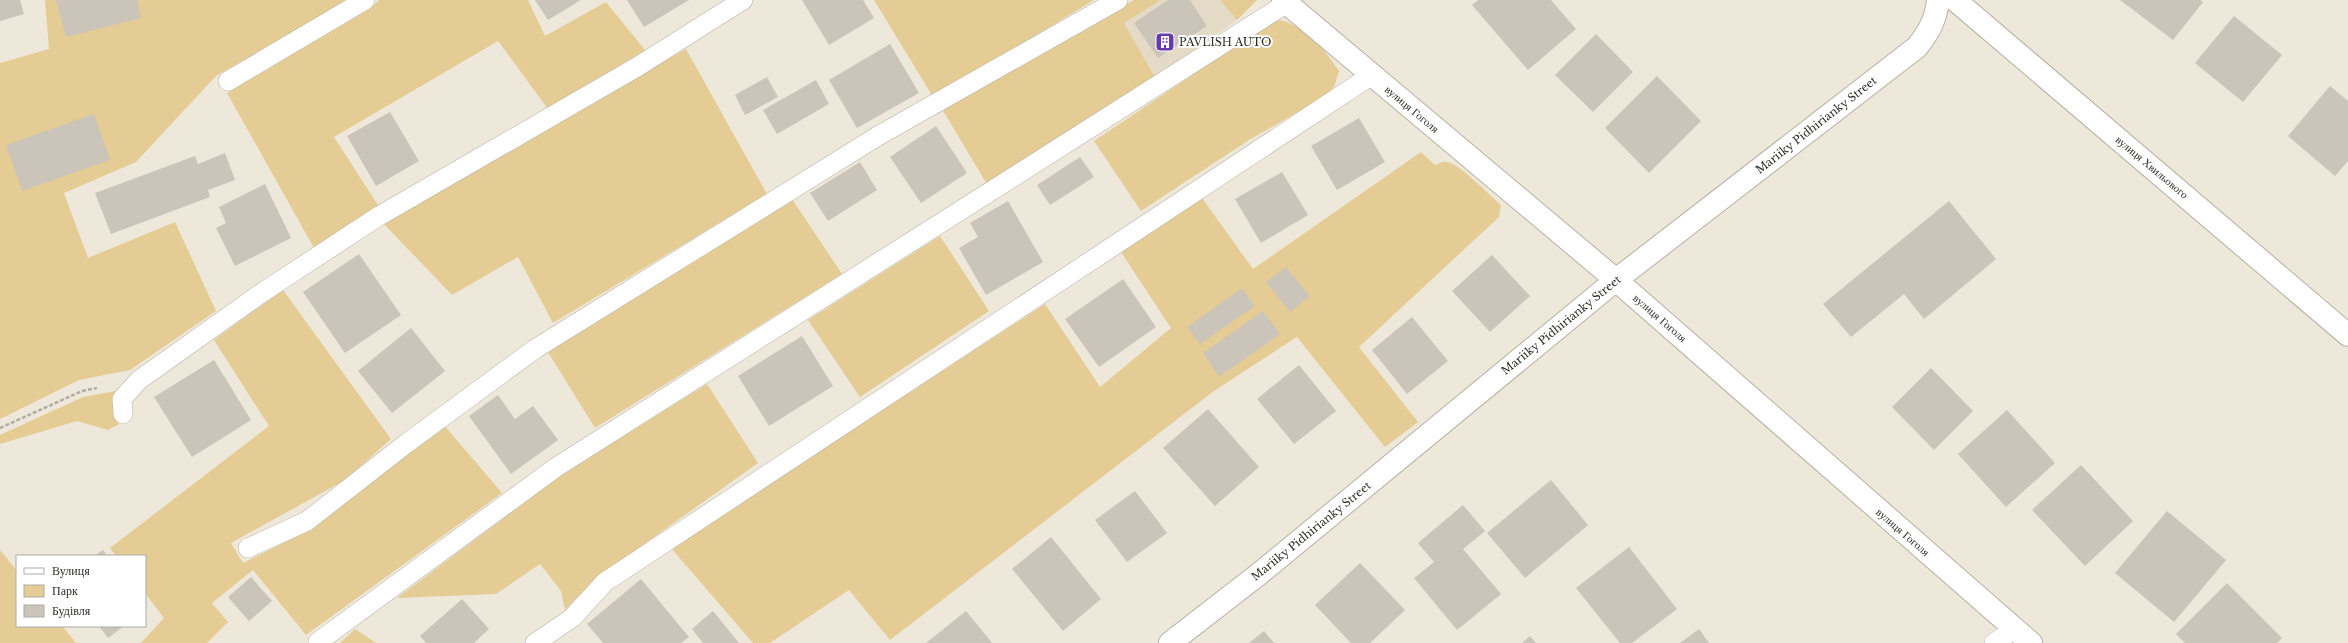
<svg xmlns="http://www.w3.org/2000/svg" width="2348" height="643" viewBox="0 0 2348 643" font-family="'Libre Baskerville',serif">
<rect width="100%" height="100%" fill="#eee8db"/>
<polygon fill="#e4dbc7" points="1161,0 1220,0 1237,20 1155,77 1124,23"/>
<g fill="#e5cc94">
<polygon points="45,0 348,0 216,76 136,162 64,193 88,258 175,222 216,311 130,370 79,380 0,419 0,63 49,49"/>
<polygon points="379,0 528,0 545,36 606,2 645,50 548,109 498,41 334,137 378,205 314,248 227,93 373,6"/>
<polygon points="874,0 1094,0 933,97"/>
<polygon points="1134,0 1161,0 1124,23 1155,77 988,186 942,109"/>
<polygon points="1220,0 1257,0 1237,20"/>
<path d="M1280,20C1305,26 1325,50 1339,71L1334,87L1326,96L1249,140L1141,211L1094,141L1264,27Z"/>
<polygon points="686,49 767,194 553,323 518,257 452,295 382,222"/>
<path d="M1421,152L1435,165C1440,163 1445,160 1450,163C1465,169 1488,194 1501,205L1499,217L1359,347L1418,422L1385,447L1297,337L1214,391L890,640L849,590L770,643H753L671,548L1045,304L1100,387L1171,328L1121,252L1202,198L1253,269Z"/>
<polygon points="792,199 842,274 595,428 546,349"/>
<polygon points="940,236 989,311 860,397 808,320"/>
<polygon points="283,290 391,439 345,480 231,543 243,563 312,529 444,425 502,493 306,635 253,570 212,603 228,622 207,643 141,643 164,618 145,593 145,556 116,556 110,548 269,426 214,340"/>
<polygon points="707,384 758,463 595,579 565,610 561,591 540,564 496,594 397,598 564,473"/>
<polygon points="121,390 112,401 119,424 108,430 77,421 0,444 0,435 83,397"/>
<polygon points="0,550 17,571 17,626 62,626 76,643 0,643"/>
<polygon points="355,629 376,643 340,643"/>
</g>
<g fill="#cac5b8">
<polygon points="0,0 20,0 24,14 0,21"/>
<polygon points="56,0 137,0 141,18 66,37"/>
<polygon points="535,0 581,0 548,20"/>
<polygon points="627,0 689,0 644,27"/>
<polygon points="802,0 863,0 874,18 829,45"/>
<polygon points="1168,0 1190,0 1207,26 1158,58 1134,23"/>
<polygon points="1478,0 1551,0 1576,29 1528,70 1472,5"/>
<polygon points="2120,0 2200,0 2203,2 2173,40"/>
<polygon points="2234,16 2282,55 2243,102 2195,63"/>
<polygon points="1596,34 1633,72 1593,112 1555,75"/>
<polygon points="890,44 919,93 857,128 829,80"/>
<polygon points="1657,76 1701,121 1649,173 1605,128"/>
<polygon points="767,77 778,97 745,115 735,95"/>
<polygon points="816,80 829,104 777,134 763,110"/>
<polygon points="2330,86 2348,101 2348,161 2335,176 2288,136"/>
<polygon points="390,112 419,161 376,186 347,136"/>
<polygon points="94,114 110,160 22,191 6,145"/>
<polygon points="1359,118 1385,162 1337,190 1311,146"/>
<polygon points="936,126 967,173 921,203 890,157"/>
<polygon points="225,153 235,180 208,190 210,197 111,234 95,193 195,156 198,164"/>
<polygon points="1080,157 1094,177 1050,205 1037,185"/>
<polygon points="860,162 877,190 828,221 810,193"/>
<polygon points="1282,172 1308,215 1261,243 1235,199"/>
<polygon points="265,184 291,238 235,266 216,228 226,223 219,207"/>
<polygon points="1008,201 1043,262 986,295 959,248 978,237 970,223"/>
<polygon points="1949,201 1996,259 1924,319 1904,294 1851,337 1823,304"/>
<polygon points="359,254 401,315 345,353 303,292"/>
<polygon points="1492,255 1530,296 1490,332 1452,291"/>
<polygon points="1286,267 1310,296 1290,312 1266,282"/>
<polygon points="1123,279 1156,327 1099,367 1065,319"/>
<polygon points="1242,288 1255,306 1200,344 1187,327"/>
<polygon points="1263,311 1280,334 1219,377 1203,353"/>
<polygon points="1412,317 1448,361 1407,394 1372,350"/>
<polygon points="411,328 445,371 392,413 358,371"/>
<polygon points="802,336 833,386 769,426 738,376"/>
<polygon points="214,360 251,420 192,457 154,397"/>
<polygon points="1299,365 1336,411 1294,444 1257,399"/>
<polygon points="1931,368 1973,411 1934,450 1892,407"/>
<polygon points="498,395 515,419 533,406 558,440 511,474 469,416"/>
<polygon points="1208,409 1259,467 1215,506 1163,448"/>
<polygon points="2007,410 2055,463 2006,507 1958,454"/>
<polygon points="2081,465 2133,521 2085,566 2032,510"/>
<polygon points="1551,480 1588,525 1525,578 1487,533"/>
<polygon points="1135,491 1167,533 1127,562 1095,520"/>
<polygon points="1463,505 1485,531 1463,549 1501,594 1457,630 1414,578 1434,562 1418,543"/>
<polygon points="2167,511 2226,560 2174,622 2115,573"/>
<polygon points="1051,537 1101,599 1063,631 1012,569"/>
<polygon points="1629,547 1677,609 1632,643 1620,643 1576,588"/>
<polygon points="103,550 107,556 94,556"/>
<polygon points="1360,563 1405,610 1370,643 1351,643 1315,605"/>
<polygon points="251,577 272,601 249,621 228,597"/>
<polygon points="641,579 689,637 681,643 603,643 587,624"/>
<polygon points="2227,583 2282,638 2277,643 2185,643 2176,634"/>
<polygon points="462,599 489,629 474,643 426,643 420,636"/>
<polygon points="713,611 739,643 703,643 692,629"/>
<polygon points="966,611 992,643 926,643"/>
<polygon points="99,626 124,626 108,638"/>
<polygon points="1699,629 1709,643 1680,643"/>
<polygon points="1264,631 1274,643 1249,643"/>
<polygon points="1530,636 1536,643 1522,643"/>
</g>
<g fill="none" stroke-linecap="round" stroke-linejoin="round">
<defs>
<g id="lane">
<polyline points="228,81 365,0"/>
<polyline points="123,414 122,399 139,380 263,292 379,216 637,67 743,0"/>
<polyline points="248,548 307,521 407,443 535,349 878,136 1118,0"/>
<polyline points="318,642 555,468 1287,3"/>
<polyline points="535,643 572,618 605,582 1372,75"/>
<polyline points="1994,643 2015,629"/>
</g>
<g id="street">
<polyline points="1283,0 1616,280 2031,643"/>
<polyline points="1955,0 2348,335"/>
<path d="M1170,643L1259,574L1616,280L1917,47C1929,32 1936,19 1938,0"/>
</g>
</defs>
<use href="#lane" stroke="#b6b0a4" stroke-width="20"/>
<use href="#street" stroke="#b6b0a4" stroke-width="24"/>
<polyline stroke="#b2ada3" stroke-width="2.5" stroke-dasharray="4 2" stroke-linecap="butt" points="0,428 82,391 97,388"/>
<use href="#lane" stroke="#fff" stroke-width="19"/>
<use href="#street" stroke="#fff" stroke-width="22"/>
</g>
<defs>
<symbol id="building-square" viewBox="-11 -11 22 22"><rect x="-9" y="-9" width="18" height="18" rx="4" fill="#6738af" stroke="#fff"/><path d="M-4-6H4V6H1V3H-1V6H-4ZM-2.5-4.3h1.7v1.8h-1.7ZM.8-4.3h1.7v1.8H.8ZM-2.5-1h1.7V.8h-1.7ZM.8-1h1.7V.8H.8Z" fill="#fff"/></symbol>
</defs>
<g fill-rule="evenodd">
<use href="#building-square" x="1154" y="31" width="22" height="22"/>
</g>
<g text-anchor="middle" dominant-baseline="central" stroke-width="4" stroke-linejoin="round" paint-order="stroke">
<g font-size="11" fill="#302e29" stroke="#fff" text-anchor="start">
<text x="1179" y="42">PAVLISH AUTO</text>
</g>
<g font-size="11" fill="#302e29" stroke="#fff">
<text transform="translate(1412 109) rotate(40)">вулиця Гоголя</text>
<text transform="translate(1816 125) rotate(-38)">Mariiky Pidhirianky Street</text>
<text transform="translate(2152 167) rotate(40)">вулиця Хвильового</text>
<text transform="translate(1660 318) rotate(41)">вулиця Гоголя</text>
<text transform="translate(1561 325) rotate(-39)">Mariiky Pidhirianky Street</text>
<text transform="translate(1311 531) rotate(-39)">Mariiky Pidhirianky Street</text>
<text transform="translate(1903 532) rotate(41)">вулиця Гоголя</text>
</g>
</g>
<rect x="16" y="555" width="130" height="72" fill="#ffffff" stroke="#acaba9"/>
<rect x="24" y="568" width="20" height="6" fill="#ffffff" stroke="#acaba9"/>
<text x="52" y="575" font-size="12" fill="#302e29">Вулиця</text>
<rect x="24" y="585" width="20" height="12" fill="#e5cc94" stroke="#acaba9"/>
<text x="52" y="595" font-size="12" fill="#302e29">Парк</text>
<rect x="24" y="605" width="20" height="12" fill="#cac5b8" stroke="#acaba9"/>
<text x="52" y="615" font-size="12" fill="#302e29">Будівля</text>
</svg>
